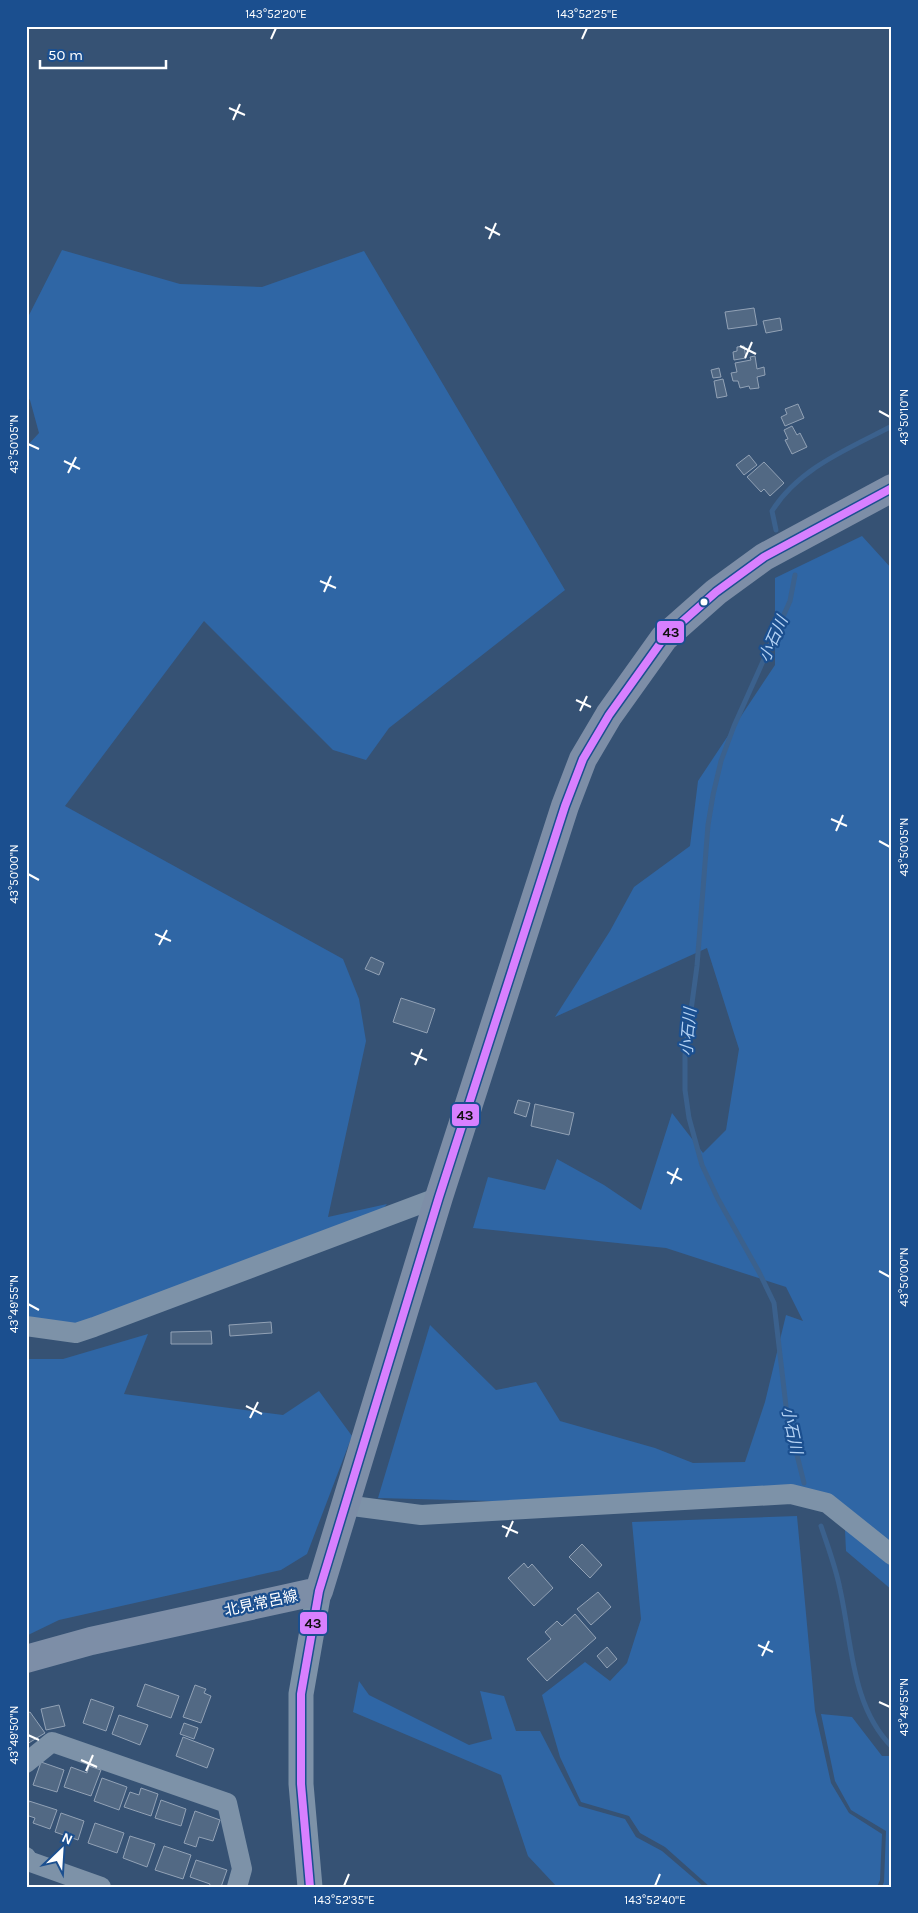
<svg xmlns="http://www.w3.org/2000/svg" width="918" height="1913" viewBox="0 0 918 1913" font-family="Karla,'Noto Sans JP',sans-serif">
<rect width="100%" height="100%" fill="#365274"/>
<g fill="#2f66a5">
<polygon points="62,250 180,284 262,287 364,251 565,590 389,728 366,760 333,750 204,621 65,806 343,959 359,999 366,1041 328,1217 387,1204 376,1217 69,1330 26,1323 26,447 39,433 30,400 26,396 26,321"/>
<polygon points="862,536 892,569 892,1590 846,1551 844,1509 798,1486 573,1503 378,1498 430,1325 496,1390 536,1382 560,1421 655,1448 693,1463 745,1462 765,1402 786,1315 803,1321 786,1287 666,1248 473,1228 488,1177 545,1190 557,1159 604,1185 641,1210 672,1113 703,1153 726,1130 739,1049 707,948 555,1017 610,931 634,887 690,846 698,781 775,665 775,578"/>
<polygon points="148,1334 124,1394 283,1415 319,1391 352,1436 307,1554 281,1570 59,1620 26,1636 26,1359 63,1359"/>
<polygon points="797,1516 815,1711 831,1783 849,1813 882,1834 880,1880 877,1887 710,1887 665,1847 640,1833 629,1816 581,1802 560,1757 542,1695 585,1662 610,1681 627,1663 641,1619 632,1522"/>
<polygon points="359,1681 369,1695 469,1745 492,1739 480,1691 504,1696 516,1731 540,1731 579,1806 625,1819 636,1837 662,1851 704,1887 557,1887 528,1856 501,1775 353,1712"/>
<polygon points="821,1714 852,1717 882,1756 892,1756 892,1887 882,1887 884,1882 886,1831 851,1810 835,1781"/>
</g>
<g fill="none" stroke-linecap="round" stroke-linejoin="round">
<g stroke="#3b618d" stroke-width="5">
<path d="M776,530L772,511C799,468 848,449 892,426"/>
<polyline points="795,575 790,601 734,726 721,761 713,795 708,825 697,966 685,1055 685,1090 689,1118 702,1165 718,1199 759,1272 774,1303 787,1415 804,1483"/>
<path d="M821,1526C828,1547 836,1568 840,1589C852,1642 851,1706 892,1747"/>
</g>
</g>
<g fill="#526984" stroke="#92a2b6">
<polygon points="754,308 757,325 728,329 725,312"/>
<polygon points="780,318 782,330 766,333 763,321"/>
<polygon points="744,346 746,358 734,360 733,352 737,351 737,347"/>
<polygon points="755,356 757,369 764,367 765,375 757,377 759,388 750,389 749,386 740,388 738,381 733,381 731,373 737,372 735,363 751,360 750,357"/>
<polygon points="719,368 721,377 713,378 711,370"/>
<polygon points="723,379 727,396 717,398 714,381"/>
<polygon points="798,404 804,418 785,426 781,417 787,414 785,409"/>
<polygon points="792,426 797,435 800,433 807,447 792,454 785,440 788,439 784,430"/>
<polygon points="749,455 757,465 744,475 736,465"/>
<polygon points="764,462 784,483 770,496 764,489 761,492 747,477"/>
<polygon points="371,957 384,963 379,975 365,969"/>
<polygon points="401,998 435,1009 427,1033 393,1022"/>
<polygon points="518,1100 530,1103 526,1117 514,1113"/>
<polygon points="535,1104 574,1113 569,1135 531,1126"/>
<polygon points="271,1322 272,1333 230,1336 229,1325"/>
<polygon points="211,1331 212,1344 171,1344 171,1332"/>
<polygon points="582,1544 602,1565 590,1578 569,1557"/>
<polygon points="524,1563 528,1568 532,1564 553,1588 534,1606 508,1578"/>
<polygon points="598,1592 611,1607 591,1625 577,1609"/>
<polygon points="575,1614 596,1638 547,1681 527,1659 551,1639 545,1632 557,1621 562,1626"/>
<polygon points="607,1647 617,1659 607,1668 597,1656"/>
<polygon points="145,1684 179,1696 171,1718 137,1706"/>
<polygon points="195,1685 206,1689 204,1693 211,1696 201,1723 183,1717"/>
<polygon points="91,1699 114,1707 106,1731 83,1723"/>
<polygon points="59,1705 65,1726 46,1730 41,1709"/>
<polygon points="30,1712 45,1733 27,1744 26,1714"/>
<polygon points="119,1715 148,1725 140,1745 112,1734"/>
<polygon points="184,1723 198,1728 194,1739 180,1734"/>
<polygon points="183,1737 214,1749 207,1768 176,1756"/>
<polygon points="41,1762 64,1770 57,1792 33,1785"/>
<polygon points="89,1766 101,1770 91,1796 64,1787 71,1767 87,1773"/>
<polygon points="102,1778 127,1787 119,1810 94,1801"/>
<polygon points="141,1788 158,1794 151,1816 124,1807 130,1792 139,1795"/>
<polygon points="161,1800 186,1809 181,1826 155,1818"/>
<polygon points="29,1801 57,1810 50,1829 33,1823 35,1818 26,1815"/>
<polygon points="195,1811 220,1820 213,1841 199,1837 196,1847 184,1843"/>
<polygon points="61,1813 84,1821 78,1840 55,1832"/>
<polygon points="95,1823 124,1833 117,1853 88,1843"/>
<polygon points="130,1836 155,1844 147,1867 123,1858"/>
<polygon points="164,1846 191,1855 183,1879 155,1870"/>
<polygon points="196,1860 227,1870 221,1887 209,1887 210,1884 190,1877"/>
</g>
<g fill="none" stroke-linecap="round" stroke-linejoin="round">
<g stroke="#7d92a8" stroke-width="20">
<polyline points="26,1326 76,1333 94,1327 439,1197"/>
<polyline points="345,1505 421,1515 791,1494 827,1503 892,1555"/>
<polyline points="26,1763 52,1742 227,1803 242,1869 237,1887"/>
<polyline points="26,1857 28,1861 101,1887"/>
</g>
<polyline stroke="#7d92a8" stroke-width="25" points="310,1887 301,1784 301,1694 319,1591"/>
<polyline stroke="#7d8ea7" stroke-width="28" points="26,1659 91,1641 319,1591 439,1197 565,806 583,759 609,715 664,638 716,592 764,557 892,488"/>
<defs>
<polyline id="bus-1" points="310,1887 301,1784 301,1694 319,1591 439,1197 565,806 583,759 609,715 664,638 716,592 764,557 892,488"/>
</defs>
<use href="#bus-1" stroke="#1b4f8f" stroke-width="11"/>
<use href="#bus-1" stroke="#d880ff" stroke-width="8"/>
</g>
<path fill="none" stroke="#fff" stroke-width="2" d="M271,39L276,28M582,39L587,28M229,108L245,115M233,120L240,104M485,227L500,235M489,239L496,223M740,346L756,354M745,358L752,342M879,411L890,417M28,444L39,449M64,461L80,469M68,473L76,457M320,581L336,588M324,592L331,576M576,700L591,707M580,711L587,696M831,819L847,826M836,831L843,815M879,841L890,847M28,874L39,880M155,934L171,941M159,945L167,930M411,1053L427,1060M415,1065L422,1049M667,1172L682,1180M671,1184L678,1168M879,1271L890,1277M28,1304L39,1310M246,1406L262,1414M250,1418L258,1402M502,1526L518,1533M506,1537L513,1521M758,1645L773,1652M762,1656L769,1641M879,1702L890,1707M28,1735L39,1740M81,1760L97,1767M86,1771L93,1755M344,1886L349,1874M655,1886L660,1874"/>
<circle fill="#fff" stroke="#1b4f8f" stroke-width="2" cx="704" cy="602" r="4.5"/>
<g text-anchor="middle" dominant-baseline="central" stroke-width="4.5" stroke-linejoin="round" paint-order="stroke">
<g font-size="15" fill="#fff" stroke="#1b4f8f">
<text transform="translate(261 1603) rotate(-12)">北見常呂線</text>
</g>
<g font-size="16" font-style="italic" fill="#b5d3f5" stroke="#1b4f8f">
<text transform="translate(773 639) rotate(-66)">小石川</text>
<text transform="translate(688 1032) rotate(-85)">小石川</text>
<text transform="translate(792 1430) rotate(78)">小石川</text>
</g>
</g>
<g stroke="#1b4f8f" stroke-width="2">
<rect x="656" y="620" width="29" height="24" rx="5" fill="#d880ff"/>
<rect x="451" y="1103" width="29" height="24" rx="5" fill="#d880ff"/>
<rect x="299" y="1611" width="29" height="24" rx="5" fill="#d880ff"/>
</g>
<g font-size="14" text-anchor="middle" font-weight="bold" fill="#111">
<text x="671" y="637">43</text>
<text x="465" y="1120">43</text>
<text x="313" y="1628">43</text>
</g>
<rect width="918" height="1913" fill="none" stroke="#1b4f8f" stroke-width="55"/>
<g transform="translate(62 1850) rotate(25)" stroke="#1b4f8f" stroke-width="4" paint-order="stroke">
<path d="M0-4L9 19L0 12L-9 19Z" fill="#ffffff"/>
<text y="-8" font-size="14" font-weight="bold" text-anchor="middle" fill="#ffffff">N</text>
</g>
<path d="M40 60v8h126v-8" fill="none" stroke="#ffffff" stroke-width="2.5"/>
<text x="48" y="60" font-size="15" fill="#ffffff" stroke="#1b4f8f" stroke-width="4" paint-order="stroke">50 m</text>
<rect x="28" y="28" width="862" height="1858" fill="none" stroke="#fff" stroke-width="2"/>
<g font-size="12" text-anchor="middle" fill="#fff">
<text x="276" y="18">143°52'20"E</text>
<text x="587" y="18">143°52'25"E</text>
<text transform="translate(904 417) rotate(-90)" y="4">43°50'10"N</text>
<text transform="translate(14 444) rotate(-90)" y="4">43°50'05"N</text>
<text transform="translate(904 847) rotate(-90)" y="4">43°50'05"N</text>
<text transform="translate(14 874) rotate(-90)" y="4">43°50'00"N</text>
<text transform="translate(904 1277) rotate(-90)" y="4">43°50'00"N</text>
<text transform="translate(14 1304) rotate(-90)" y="4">43°49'55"N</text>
<text transform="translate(904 1707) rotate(-90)" y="4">43°49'55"N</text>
<text transform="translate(14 1735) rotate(-90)" y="4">43°49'50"N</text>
<text x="344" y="1904">143°52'35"E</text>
<text x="655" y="1904">143°52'40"E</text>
</g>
</svg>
